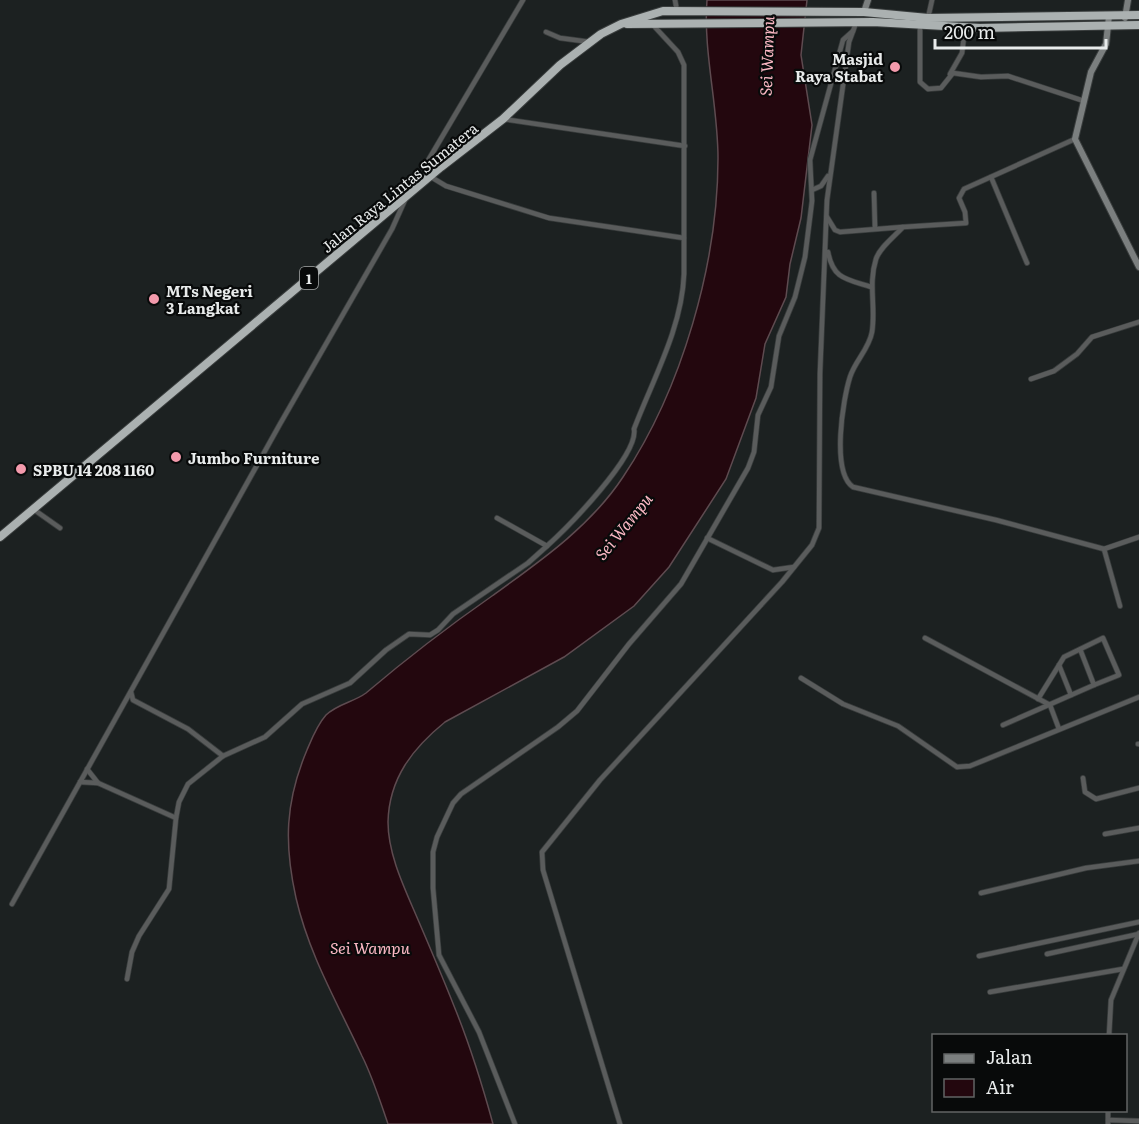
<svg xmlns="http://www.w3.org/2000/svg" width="1139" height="1124" viewBox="0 0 1139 1124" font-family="Literata,serif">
<rect width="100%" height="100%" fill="#1c2121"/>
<path fill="#23070e" stroke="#5e4b50" stroke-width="1.5" d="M707,0H807L801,55L812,125L801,218L790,264L786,297L765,344L756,398L726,479L669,567L634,606L564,657L445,722C413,748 389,778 388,822C388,856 406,891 419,922C431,950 443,978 454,1006C470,1045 482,1084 493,1124H388C380,1101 373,1078 362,1056C338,1004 309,955 296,898C284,844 285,802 307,750C312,738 317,725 326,715C337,704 354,702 366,693C406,659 449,626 492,596C539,562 590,527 623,477C682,389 718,263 718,158C718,105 703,52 707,0Z"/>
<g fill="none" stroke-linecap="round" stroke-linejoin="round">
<defs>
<g id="street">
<polyline points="675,0 677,11"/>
<polyline points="928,18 932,0"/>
<polyline points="920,27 920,82 928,89 941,88 953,73 981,77 1008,76 1084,101"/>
<polyline points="546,32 560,38 590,42"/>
<polyline points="950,74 962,53 965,28"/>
<polyline points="503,119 685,146"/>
<path d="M1075,139L964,189L959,198L965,212L966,223L903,227C894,237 880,247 876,259C868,284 876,307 872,332C869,349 855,361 850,377C843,399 831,472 853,487L996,520L1104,549L1139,537"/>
<polyline points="431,177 446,186 549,218 684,238"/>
<polyline points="991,177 1027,263"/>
<polyline points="425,179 426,164 523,0"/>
<polyline points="812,190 821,186 828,176"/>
<polyline points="874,193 875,228"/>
<polyline points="827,217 835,230 840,232 903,227"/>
<path d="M828,252C833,279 846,279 871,287"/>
<polyline points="1031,379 1054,371 1077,354 1092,337 1139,322"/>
<polyline points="33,509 60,528"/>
<path d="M497,518L547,546C567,528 639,455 634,429C653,379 682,328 684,274V65L678,52L653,25"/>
<polyline points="707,538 773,570 794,567"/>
<polyline points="1104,549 1120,606"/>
<polyline points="925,638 1050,705 1059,729"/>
<polyline points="1059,665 1071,695"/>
<polyline points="801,678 843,704 898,726 957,767 970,766 1139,697"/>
<polyline points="131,692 133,700 188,729 223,756"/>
<polyline points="1038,699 1064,657 1103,638 1119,675 1094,685 1080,649"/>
<polyline points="1003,725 1094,685"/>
<polyline points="1138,744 1139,744"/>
<polyline points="87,769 98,783 176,818"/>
<polyline points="1083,778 1085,792 1096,799 1139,788"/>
<polyline points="80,782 98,783"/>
<polyline points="1105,834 1139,828"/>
<polyline points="981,893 1086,868 1139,861"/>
<polyline points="12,904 280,424 392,229 405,200"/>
<polyline points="1047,954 1139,934"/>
<polyline points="979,956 1139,922"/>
<polyline points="127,979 132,952 139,936 169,889 176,818 179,802 188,784 223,756 265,737 302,704 350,683 386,650 409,634 430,635 438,630 453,614 528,563 547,546"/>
<polyline points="990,992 1123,969"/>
<polyline points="1109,1036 1111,1000 1139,933"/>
<polyline points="1108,1110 1108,1124"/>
<polyline points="1108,1120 1139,1121"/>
<polyline points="515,1124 479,1032 439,955 433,888 433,852 437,837 453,803 461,794 558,727 577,711 629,644 681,584 748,468 754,452 758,415 771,387 779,336 795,297 805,257 812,201 810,160 843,40 853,31"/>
<polyline points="620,1124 543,870 542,852 600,780 782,582 812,545 819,528 820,373 827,200 849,42 856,23"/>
</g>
<g id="secondary">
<polyline points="864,12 868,0"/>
<polyline points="1109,16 1106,44 1091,72 1075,139 1139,267"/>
<polyline points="1125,18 1128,0"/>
</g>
<g id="highway">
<polyline points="627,24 873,22 980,28 1139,25"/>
<polyline points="0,537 441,167 503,119 560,65 601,34 621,24 663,11 864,12 928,18 1139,15"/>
</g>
</defs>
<use href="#street" stroke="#393d3d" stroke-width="6"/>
<use href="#secondary" stroke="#393d3d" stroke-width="8"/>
<use href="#highway" stroke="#393d3d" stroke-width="10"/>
<use href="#street" stroke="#5a5c5c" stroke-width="4.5"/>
<use href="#secondary" stroke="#7b7f7f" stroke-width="6"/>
<use href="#highway" stroke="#abb1b1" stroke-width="8"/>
</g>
<g fill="#f39aac" stroke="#080a0a" stroke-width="2">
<circle cx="895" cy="67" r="6"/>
<circle cx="154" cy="299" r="6"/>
<circle cx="176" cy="457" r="6"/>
<circle cx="21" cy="469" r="6"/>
</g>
<g text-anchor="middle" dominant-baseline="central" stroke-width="4.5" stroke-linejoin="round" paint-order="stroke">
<rect fill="#080a0a" stroke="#a5a8a8" stroke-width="1.5" x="300" y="267" width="18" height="22" rx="4.5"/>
<g font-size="14" font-weight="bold" fill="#e8ebeb">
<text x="309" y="278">1</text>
</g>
<g font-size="15" font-weight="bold" fill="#e8ebeb" stroke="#080a0a" text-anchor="start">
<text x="883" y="58" text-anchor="end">Masjid<tspan x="883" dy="17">Raya Stabat</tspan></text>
<text x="166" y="290">MTs Negeri<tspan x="166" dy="17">3 Langkat</tspan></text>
<text x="188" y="457">Jumbo Furniture</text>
<text x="33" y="469">SPBU 14 208 1160</text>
</g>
<g font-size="15" fill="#e8ebeb" stroke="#080a0a">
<text transform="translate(399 187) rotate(-39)">Jalan Raya Lintas Sumatera</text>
</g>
<g font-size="16" font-style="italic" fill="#fbb8c4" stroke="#080a0a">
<text transform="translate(766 56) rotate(-88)">Sei Wampu</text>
<text transform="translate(623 526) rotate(-51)">Sei Wampu</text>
<text x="370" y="947">Sei Wampu</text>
</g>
</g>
<rect x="932" y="1034" width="195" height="78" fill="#080a0a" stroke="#626464" stroke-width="1.5"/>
<rect x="944" y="1054" width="30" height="9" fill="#7b7f7f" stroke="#626464" stroke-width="1.5"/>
<text x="986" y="1064" font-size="18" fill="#e8ebeb">Jalan</text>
<rect x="944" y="1079" width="30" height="18" fill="#23070e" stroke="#626464" stroke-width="1.5"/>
<text x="986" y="1094" font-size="18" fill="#e8ebeb">Air</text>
<path d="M935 39v9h171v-9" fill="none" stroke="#e8ebeb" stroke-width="3"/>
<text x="944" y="39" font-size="18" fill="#e8ebeb" stroke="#080a0a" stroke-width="4.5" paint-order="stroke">200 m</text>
</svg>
